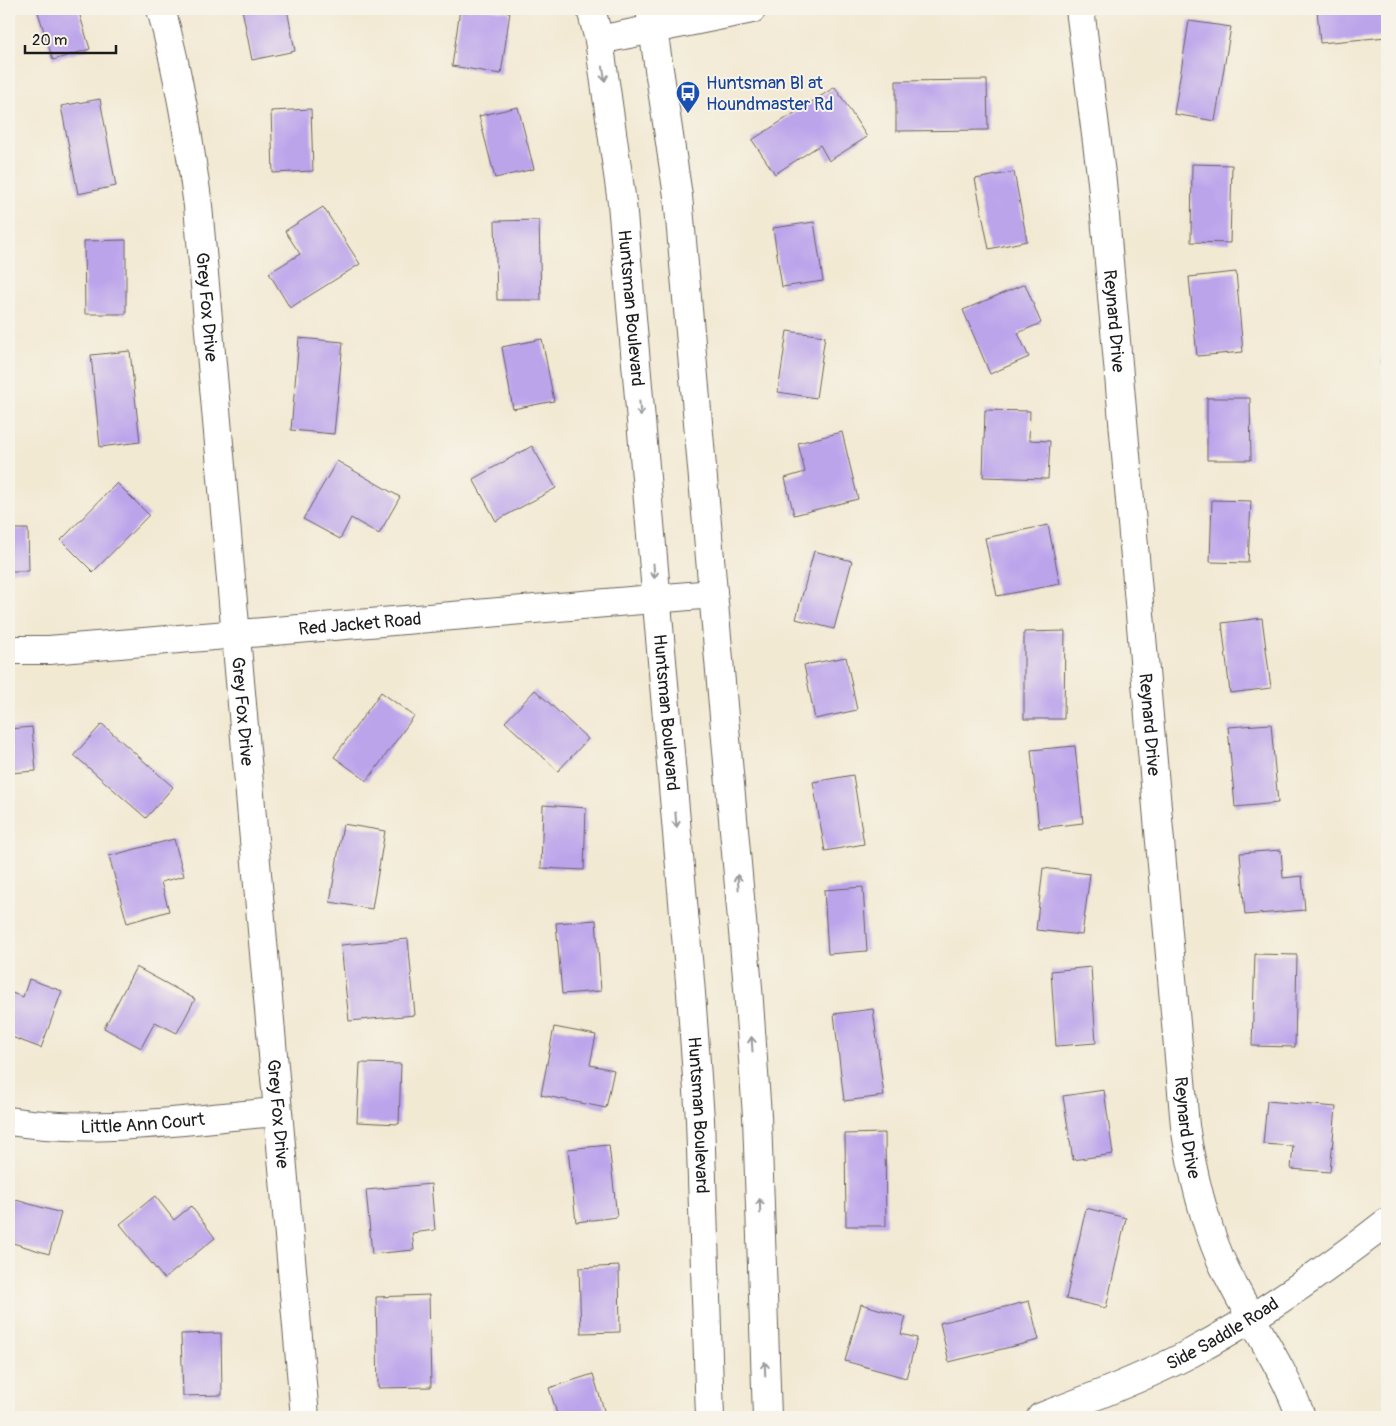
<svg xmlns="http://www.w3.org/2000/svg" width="1396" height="1426" viewBox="0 0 1396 1426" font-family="Pangolin,sans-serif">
<rect width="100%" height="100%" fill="#f7f3e8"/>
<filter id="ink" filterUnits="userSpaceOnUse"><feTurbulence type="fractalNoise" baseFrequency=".02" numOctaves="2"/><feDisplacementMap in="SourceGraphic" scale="10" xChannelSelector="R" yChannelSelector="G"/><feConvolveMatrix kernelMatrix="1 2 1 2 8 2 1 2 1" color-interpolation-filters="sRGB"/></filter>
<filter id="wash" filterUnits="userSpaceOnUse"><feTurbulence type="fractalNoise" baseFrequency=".0096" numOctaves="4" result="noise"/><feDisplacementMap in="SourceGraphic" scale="20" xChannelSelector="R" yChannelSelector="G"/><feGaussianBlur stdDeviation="1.12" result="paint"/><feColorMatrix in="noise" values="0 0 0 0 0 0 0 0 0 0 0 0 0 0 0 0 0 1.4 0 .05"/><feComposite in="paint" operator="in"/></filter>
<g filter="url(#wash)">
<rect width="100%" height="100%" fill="#f2e9d3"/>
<g id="blocks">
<g fill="#bca4eb">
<polygon points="37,9 78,9 90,49 53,60"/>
<polygon points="242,9 287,9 295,51 252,60"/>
<polygon points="460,9 488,9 510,12 501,74 452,66"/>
<polygon points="1317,9 1387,9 1387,37 1320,43"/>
<polygon points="1189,21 1231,27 1215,121 1174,114"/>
<polygon points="987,80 988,130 896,131 896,81"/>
<polygon points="835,87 867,137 829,161 820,145 775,174 752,140"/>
<polygon points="100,99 116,186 78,194 61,106"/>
<polygon points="518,107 534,169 495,178 479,116"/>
<polygon points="311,109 313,171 273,173 271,111"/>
<polygon points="1192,164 1232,165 1230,243 1191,242"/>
<polygon points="1014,172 1027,241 989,249 975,179"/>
<polygon points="323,207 360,264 290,308 269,273 300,254 285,231"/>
<polygon points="539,220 541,300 497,300 495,221"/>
<polygon points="814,222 823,281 782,287 773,228"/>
<polygon points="126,240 126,314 85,314 84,241"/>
<polygon points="1236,272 1243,352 1197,356 1189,277"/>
<polygon points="1025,284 1041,323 1018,333 1029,357 990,374 963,310"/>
<polygon points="1386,326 1387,326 1387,364 1381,363"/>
<polygon points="787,331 825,336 816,398 778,392"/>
<polygon points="299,338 343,342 334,434 291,430"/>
<polygon points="542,339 554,401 513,409 502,347"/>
<polygon points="130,351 140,442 100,447 91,355"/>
<polygon points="1207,398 1250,398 1251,460 1207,460"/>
<polygon points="985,410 1030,411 1029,440 1050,441 1048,479 983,477"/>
<polygon points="842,432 858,499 794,515 785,478 805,472 798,443"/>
<polygon points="532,446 556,488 496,521 473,479"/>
<polygon points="337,461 400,497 379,534 351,518 340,539 303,519"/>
<polygon points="117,483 149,515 93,572 61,540"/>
<polygon points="1212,500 1251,501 1248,563 1210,562"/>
<polygon points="1048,525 1060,584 997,596 985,538"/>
<polygon points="9,529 28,529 29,571 9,571"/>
<polygon points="814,551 852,561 834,629 796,619"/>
<polygon points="1262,618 1271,688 1230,693 1222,623"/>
<polygon points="1065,631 1064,719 1024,719 1024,632"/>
<polygon points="846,657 857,710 815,719 804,665"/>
<polygon points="535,690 588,739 558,771 505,722"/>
<polygon points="381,692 414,716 367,781 334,757"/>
<polygon points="102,724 173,787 146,818 74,755"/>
<polygon points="1271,724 1278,803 1235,807 1228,727"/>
<polygon points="32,727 36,771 9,773 9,729"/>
<polygon points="1075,746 1083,823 1039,828 1031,750"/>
<polygon points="853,775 864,844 825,851 813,782"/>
<polygon points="543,805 586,808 584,870 541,868"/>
<polygon points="343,824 385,831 372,909 330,902"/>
<polygon points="174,839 184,876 161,882 169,911 127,923 109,856"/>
<polygon points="1281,850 1283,878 1302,876 1305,910 1245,915 1240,853"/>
<polygon points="1043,868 1090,874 1082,935 1036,930"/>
<polygon points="863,887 867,951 828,954 824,890"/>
<polygon points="596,920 601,991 562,994 556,923"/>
<polygon points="408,939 415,1015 349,1021 341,945"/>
<polygon points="1255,954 1297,955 1295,1047 1252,1046"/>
<polygon points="136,967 195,999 177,1033 155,1022 141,1048 104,1028"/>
<polygon points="1091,967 1096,1043 1056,1046 1051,971"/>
<polygon points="29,979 62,991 41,1048 9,1036 9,992 23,997"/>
<polygon points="873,1009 884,1096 844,1101 834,1014"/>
<polygon points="554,1027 596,1035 590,1065 614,1070 606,1108 541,1095"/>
<polygon points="360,1063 401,1064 399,1124 357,1122"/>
<polygon points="1104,1090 1113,1154 1073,1160 1063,1096"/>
<polygon points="1267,1101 1336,1107 1330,1172 1291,1169 1293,1146 1263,1144"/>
<polygon points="885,1133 886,1226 846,1226 845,1134"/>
<polygon points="609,1145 617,1217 576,1222 568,1149"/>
<polygon points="431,1184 435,1230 412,1233 414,1250 372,1254 366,1190"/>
<polygon points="155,1196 174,1220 191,1206 215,1238 164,1279 120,1224"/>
<polygon points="9,1198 61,1213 49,1254 13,1243 9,1257"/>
<polygon points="1086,1208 1126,1218 1106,1308 1066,1299"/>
<polygon points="619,1266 620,1332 581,1333 579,1268"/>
<polygon points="429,1295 431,1387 378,1388 376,1297"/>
<polygon points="1029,1301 1039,1340 949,1362 940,1323"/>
<polygon points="861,1304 906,1317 901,1334 917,1338 906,1378 845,1361"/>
<polygon points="221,1333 222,1395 183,1396 181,1334"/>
<polygon points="593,1374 606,1417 558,1417 549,1388"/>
</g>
</g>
</g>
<g filter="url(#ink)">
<use href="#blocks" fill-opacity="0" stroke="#67645c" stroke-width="1"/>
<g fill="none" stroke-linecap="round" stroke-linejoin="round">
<defs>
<g id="minor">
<path id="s1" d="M161,9C179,74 189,139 198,206L305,1417"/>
<path id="s2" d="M591,9L599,40L622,203L691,993L700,1119L710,1417"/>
<polyline points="650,9 678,196 748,988 757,1116 767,1417"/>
<path id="s3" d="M1080,9L1102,182L1185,1126C1192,1171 1202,1215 1220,1258C1244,1313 1281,1360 1301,1417"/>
<polyline points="599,40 752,9"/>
<path id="s4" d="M9,650H49L713,594"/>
<path id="s5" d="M9,1121C97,1135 188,1119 277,1112"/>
<path id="s6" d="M1041,1417C1091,1398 1143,1378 1191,1353C1258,1317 1327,1269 1387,1222"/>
</g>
</defs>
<use href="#minor" stroke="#67645c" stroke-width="30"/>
<use href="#minor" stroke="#fff" stroke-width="28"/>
</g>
<defs><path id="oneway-shaft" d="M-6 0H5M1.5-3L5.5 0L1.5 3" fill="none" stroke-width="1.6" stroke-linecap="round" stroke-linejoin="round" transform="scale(1.25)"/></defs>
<g stroke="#999">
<use href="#oneway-shaft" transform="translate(604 74) rotate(82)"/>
<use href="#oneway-shaft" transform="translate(640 409) rotate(85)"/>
<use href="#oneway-shaft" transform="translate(654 571) rotate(86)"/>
<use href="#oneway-shaft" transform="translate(676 820) rotate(85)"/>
<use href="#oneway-shaft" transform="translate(738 882) rotate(-95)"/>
<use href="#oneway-shaft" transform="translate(752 1044) rotate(-94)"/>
<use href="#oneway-shaft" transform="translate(760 1206) rotate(-92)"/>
<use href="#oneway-shaft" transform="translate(765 1369) rotate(-92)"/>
</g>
</g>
<defs>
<symbol id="bus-pin" viewBox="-11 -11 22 30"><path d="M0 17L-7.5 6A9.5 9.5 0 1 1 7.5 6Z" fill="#1a4fb4" stroke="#f7f3e8"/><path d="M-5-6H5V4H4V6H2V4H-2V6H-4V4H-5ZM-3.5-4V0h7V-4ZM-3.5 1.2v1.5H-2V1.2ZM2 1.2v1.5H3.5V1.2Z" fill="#fff"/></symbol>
</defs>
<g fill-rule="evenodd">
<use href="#bus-pin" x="674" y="79" width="28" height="38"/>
</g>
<g text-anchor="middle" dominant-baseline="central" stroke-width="4" stroke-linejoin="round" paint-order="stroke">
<g font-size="18" fill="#164399" stroke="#f7f3e8" text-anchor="start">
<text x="706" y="83">Huntsman Bl at<tspan x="706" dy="21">Houndmaster Rd</tspan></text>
</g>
<g font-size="18" fill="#1c1c1c" stroke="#f7f3e8">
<text stroke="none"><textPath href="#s1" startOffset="302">Grey Fox Drive</textPath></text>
<text stroke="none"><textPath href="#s2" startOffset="302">Huntsman Boulevard</textPath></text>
<text stroke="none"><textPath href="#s3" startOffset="314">Reynard Drive</textPath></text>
<text stroke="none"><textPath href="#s4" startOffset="352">Red Jacket Road</textPath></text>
<text stroke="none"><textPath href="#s1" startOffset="708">Grey Fox Drive</textPath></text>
<text stroke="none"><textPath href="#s2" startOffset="708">Huntsman Boulevard</textPath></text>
<text stroke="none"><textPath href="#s3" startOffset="719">Reynard Drive</textPath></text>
<text stroke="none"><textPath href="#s1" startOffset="1112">Grey Fox Drive</textPath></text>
<text stroke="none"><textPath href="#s2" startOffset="1112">Huntsman Boulevard</textPath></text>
<text stroke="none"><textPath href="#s5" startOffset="134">Little Ann Court</textPath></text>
<text stroke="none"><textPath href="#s3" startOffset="1124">Reynard Drive</textPath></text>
<text stroke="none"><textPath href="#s6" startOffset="200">Side Saddle Road</textPath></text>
</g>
</g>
<rect width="1396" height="1426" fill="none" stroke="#f7f3e8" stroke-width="30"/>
<path d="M25 45v8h91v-8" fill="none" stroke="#1c1c1c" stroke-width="2.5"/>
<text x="32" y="45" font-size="15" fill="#1c1c1c" stroke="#f7f3e8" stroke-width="4" paint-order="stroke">20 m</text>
</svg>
